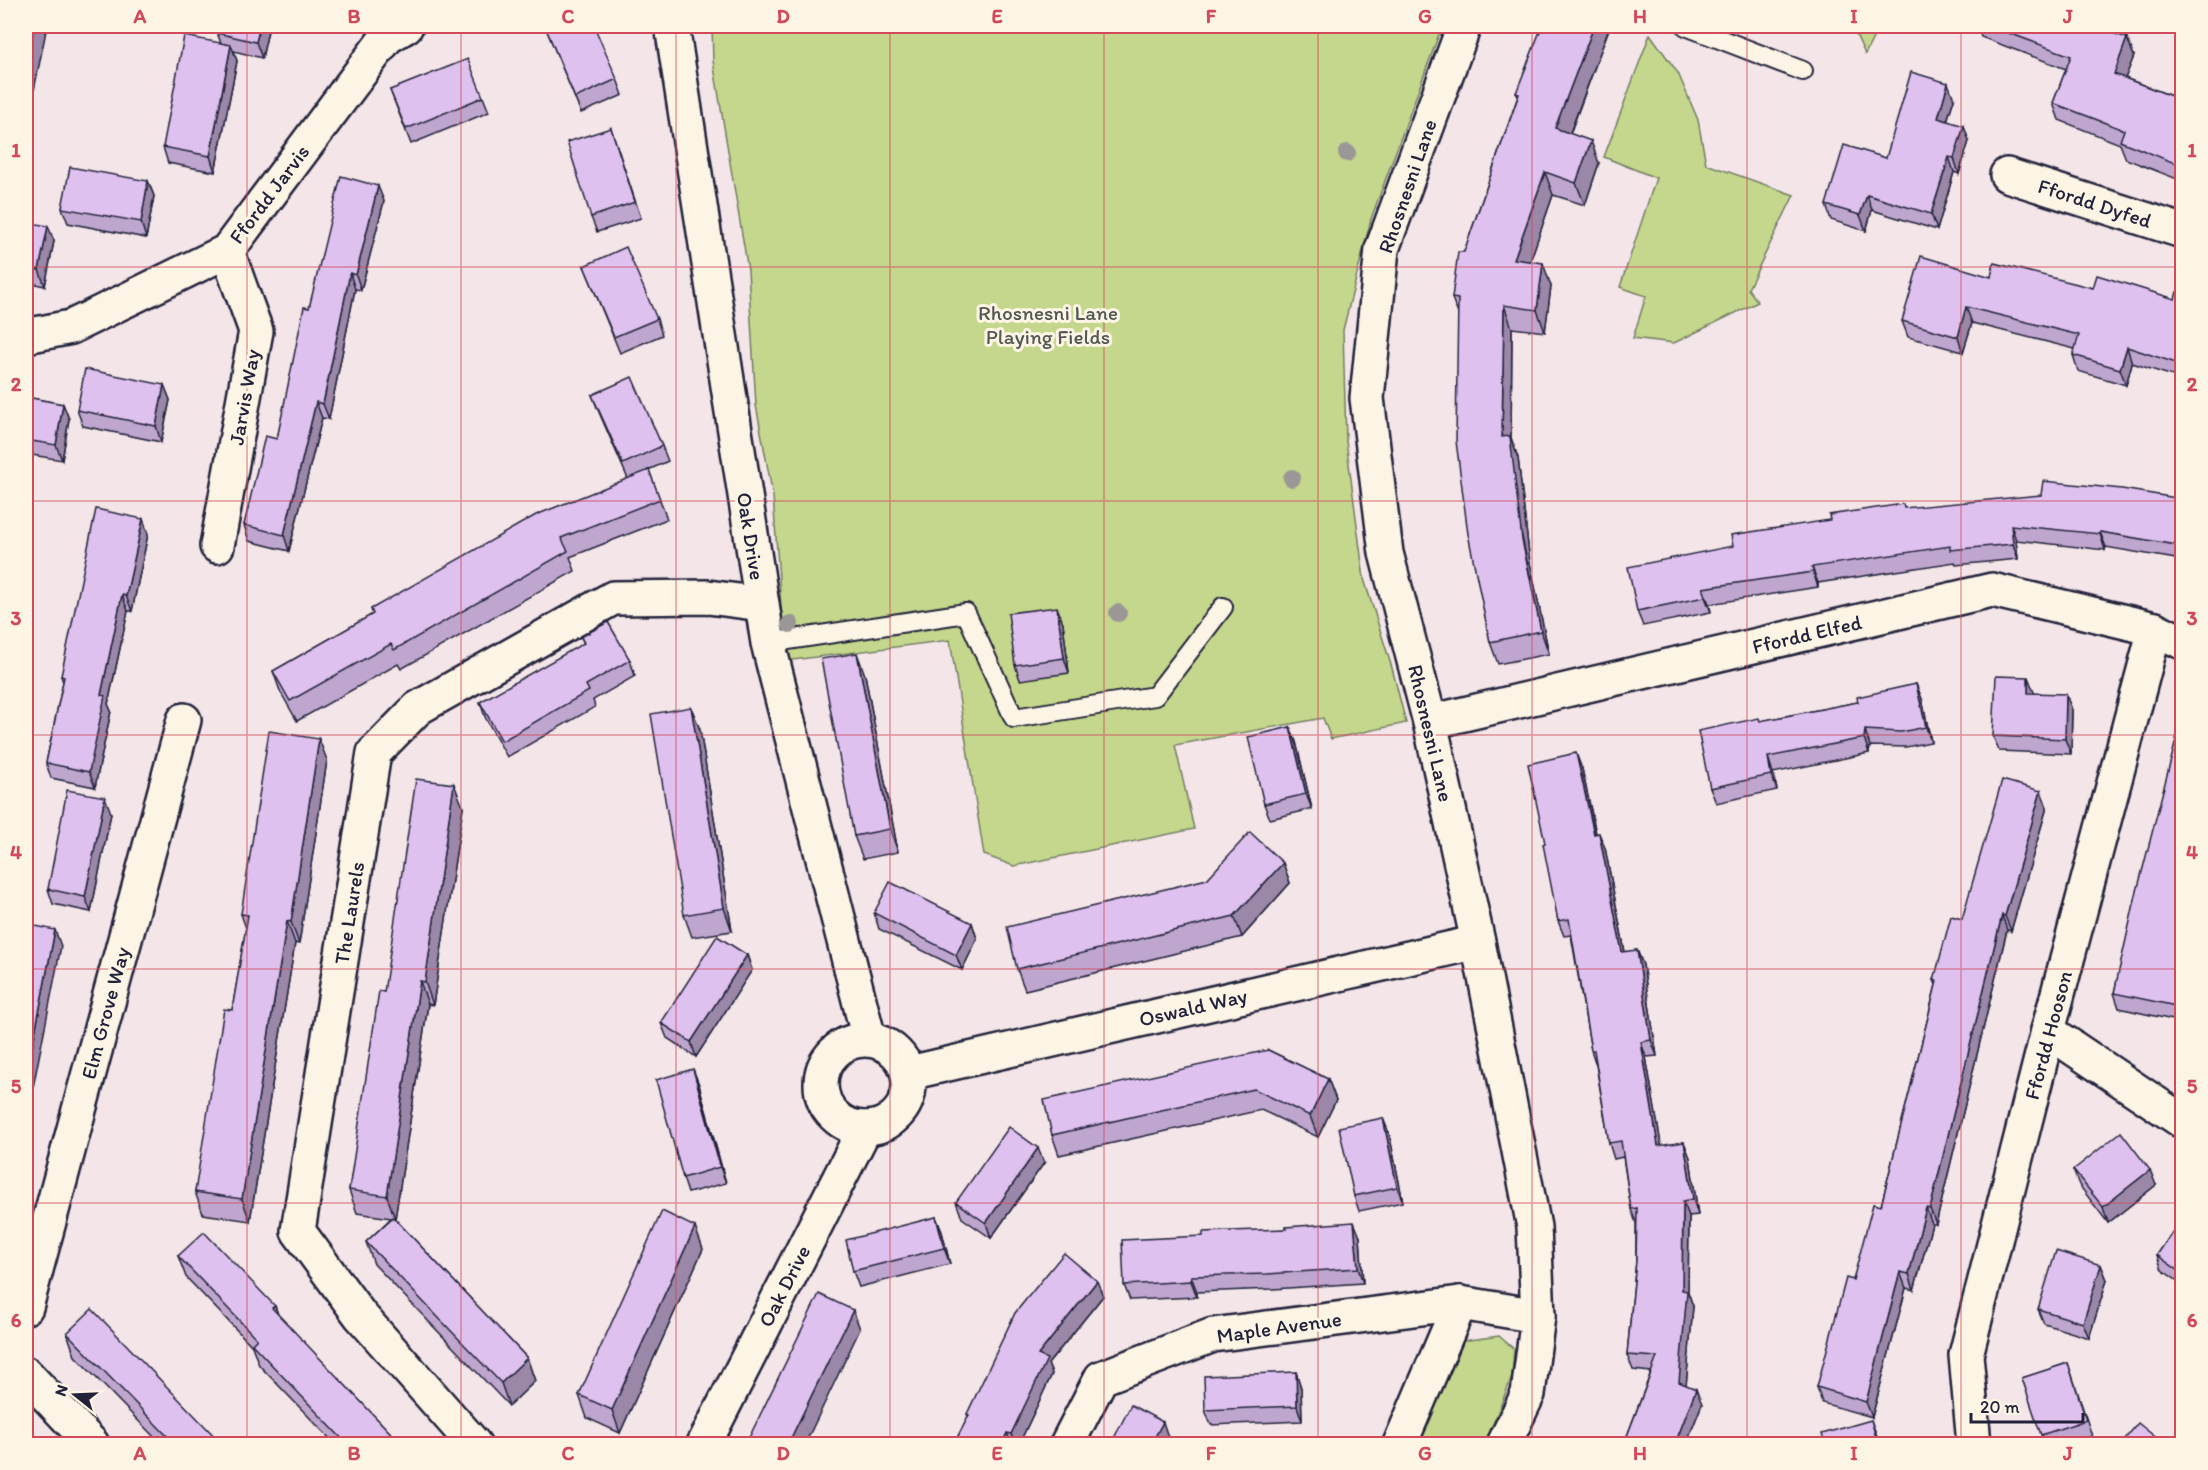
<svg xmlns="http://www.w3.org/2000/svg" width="2208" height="1470" viewBox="0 0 2208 1470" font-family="Itim,sans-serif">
<rect width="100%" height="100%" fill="#f3e5e8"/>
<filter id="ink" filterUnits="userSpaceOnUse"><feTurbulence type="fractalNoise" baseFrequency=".0167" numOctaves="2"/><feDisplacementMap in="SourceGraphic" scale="12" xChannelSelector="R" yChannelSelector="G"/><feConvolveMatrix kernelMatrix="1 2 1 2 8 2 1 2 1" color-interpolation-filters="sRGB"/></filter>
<g filter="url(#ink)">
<g fill="#c4d78c" stroke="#737c64" stroke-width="1.5">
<polygon points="712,26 1442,26 1371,219 1343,330 1346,441 1364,579 1392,668 1406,723 1331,739 1323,718 1175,745 1194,829 1014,866 984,855 950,640 785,661 773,496 756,405 748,270 713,61"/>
<polygon points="1852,26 1879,26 1865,54"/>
<polygon points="1650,34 1678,73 1698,120 1706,164 1794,195 1748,289 1758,302 1674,343 1633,338 1646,296 1620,287 1656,178 1604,157"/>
<polygon points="1499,1336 1514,1349 1512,1377 1485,1444 1410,1444 1451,1348 1462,1341"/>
</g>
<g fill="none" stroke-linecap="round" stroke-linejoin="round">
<defs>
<g id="service">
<polyline points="1686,26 1803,71"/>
<polyline points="768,643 966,613 1014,718 1155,696 1223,607"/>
</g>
<g id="minor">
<polyline points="672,26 768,643 869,1039"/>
<polyline points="2007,175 2182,231"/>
<polyline points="26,336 71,327 227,251 387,37 406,26"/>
<polyline points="217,546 256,331 227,251"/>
<polyline points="1430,722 1992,590 2155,629 2182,642"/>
<polyline points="2048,1031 2182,1121"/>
<circle cx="865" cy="1084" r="44"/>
<polyline points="909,1073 1478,942"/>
<polyline points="26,1307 184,720"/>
<polyline points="26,1374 92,1444"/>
<polyline points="474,1444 360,1315 298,1231 374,753 418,708 613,598 708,597 762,604"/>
<polyline points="704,1444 865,1128"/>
<polyline points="1067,1444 1101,1378 1213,1335 1460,1303 1538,1316"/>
<polyline points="1400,1444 1460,1303"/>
<polyline points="1974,1444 1966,1355 2048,1031 2155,629"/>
</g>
<polyline id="secondary" points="1464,26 1382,249 1367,398 1386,553 1430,722 1478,942 1534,1227 1538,1316 1528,1394 1504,1444"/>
</defs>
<use href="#service" stroke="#22223b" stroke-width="22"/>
<use href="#minor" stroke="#22223b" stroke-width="38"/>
<use href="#secondary" stroke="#22223b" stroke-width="38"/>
<use href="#service" stroke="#fcf5e5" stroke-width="18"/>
<use href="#minor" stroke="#fcf5e5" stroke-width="33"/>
<use href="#secondary" stroke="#fcf5e5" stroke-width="33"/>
</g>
<g fill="#9b9796">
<circle cx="1347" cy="153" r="9"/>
<circle cx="1292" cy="478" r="9"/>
<circle cx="1118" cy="613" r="9"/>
<circle cx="790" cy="624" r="9"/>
</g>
<g fill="#bfa6ce" stroke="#22223b" stroke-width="1.5">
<polygon points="219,26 269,26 262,58 234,51 237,61 215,172 168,163 163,147 221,43 217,33"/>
<polygon points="545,26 617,79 623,95 581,113"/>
<polygon points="1610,26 1570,134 1599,163 1585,205 1553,195 1530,261 1551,286 1545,332 1512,328 1511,438 1518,458 1530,563 1549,654 1498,664 1490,642 1458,314 1452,298 1464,252 1518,96 1516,93"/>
<polygon points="1977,26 2093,26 2127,38 2134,56 2125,78 2182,100 2182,181 2126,159 2120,144 2059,120 2053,103 2066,69 1981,37"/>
<polygon points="390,90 483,97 489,112 411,144"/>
<polygon points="1954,99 1947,121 1969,141 1959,174 1954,172 1937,230 1872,210 1866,231 1831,220 1826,205 1886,158"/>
<polygon points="611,128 641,218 597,232 591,217"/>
<polygon points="148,181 154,196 146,238 68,223 62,208"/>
<polygon points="384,201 361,290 355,289 329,419 322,418 289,551 249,541 244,525 277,439 309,308"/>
<polygon points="26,222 54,241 45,286 26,282"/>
<polygon points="584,266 657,319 662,335 620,353"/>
<polygon points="1991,277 2093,288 2175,299 2182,294 2182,379 2132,363 2126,385 2078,371 2073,355 2075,349 1972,323 1963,352 1908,337 1902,321"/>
<polygon points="164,385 170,400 161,442 83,426 77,410"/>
<polygon points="592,395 662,446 668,461 646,471 649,470 667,519 570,557 575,571 401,669 398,664 297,721 280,691 273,671 373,614 371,609 628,479 598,410"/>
<polygon points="26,397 63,404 69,419 62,460 26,454"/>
<polygon points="2182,499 2182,560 2106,547 2105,550 2016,540 2018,559 1956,565 1955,562 1818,583 1818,587 1709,604 1711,612 1643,626 1637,611 1733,546 1830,520 1905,508"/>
<polygon points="148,534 132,611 128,611 108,704 111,711 95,787 51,778 46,763 63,682 61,676"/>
<polygon points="1063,623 1069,673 1020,680 1015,665"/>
<polygon points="581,637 630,660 635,676 593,700 595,707 507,757 485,717 480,702 584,644"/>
<polygon points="865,675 898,852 863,859 854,836"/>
<polygon points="1916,684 1922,699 1931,742 1906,747 1870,746 1869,753 1773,773 1777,790 1716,803 1710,788 1761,721 1858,702"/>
<polygon points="2034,693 2072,710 2071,754 1999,751 1993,736"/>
<polygon points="691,707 700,730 732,931 692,937 684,915"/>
<polygon points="2182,717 2182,1022 2119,1008 2114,993"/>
<polygon points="1290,727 1296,742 1312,809 1270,819 1264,804"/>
<polygon points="327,760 299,944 295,943 250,1221 203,1214 195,1192 232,1010 246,928 241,914"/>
<polygon points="1582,769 1596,833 1605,848 1625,952 1637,950 1643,965 1657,1056 1646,1057 1661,1146 1684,1142 1690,1158 1698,1215 1689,1216 1688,1292 1693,1306 1686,1385 1702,1404 1686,1444 1624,1444 1651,1372 1633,1370 1627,1355 1636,1261 1636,1223 1631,1209 1623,1157 1614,1159 1609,1143 1596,1065 1591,1050 1571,935 1564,936 1558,921 1545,843"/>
<polygon points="463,807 433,1005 428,1004 395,1219 527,1358 535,1381 509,1406 374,1264 366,1242 391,1218 357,1213 349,1190 384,992"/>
<polygon points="2047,807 2011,931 2007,930 1936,1224 1932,1224 1914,1290 1906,1288 1872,1417 1822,1403 1817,1387 1853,1280 1881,1206 1936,985 1934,980 1962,919"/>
<polygon points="111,813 91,912 53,904 48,889"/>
<polygon points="1283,863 1290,883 1242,937 1025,990 1017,969"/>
<polygon points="874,913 972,923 977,939 962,970 879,929"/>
<polygon points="747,955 752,970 696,1057 667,1038 661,1023"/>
<polygon points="1268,1050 1328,1079 1336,1100 1318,1137 1261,1110 1059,1155 1052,1135"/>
<polygon points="693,1069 699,1085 726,1183 688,1193 683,1178"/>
<polygon points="1389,1133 1403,1202 1359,1211 1354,1196"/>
<polygon points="1044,1163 991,1238 962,1218 956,1202"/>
<polygon points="2073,1170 2156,1185 2108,1223 2079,1185"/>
<polygon points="936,1217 942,1232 950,1264 859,1287 853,1271"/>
<polygon points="2182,1218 2182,1284 2162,1270 2157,1255"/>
<polygon points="1287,1229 1360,1237 1363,1283 1273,1289 1197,1292 1197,1297 1130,1300 1124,1285 1203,1236"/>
<polygon points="703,1249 620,1433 587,1418 579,1395"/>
<polygon points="178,1256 275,1306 278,1315 401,1444 335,1444 259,1365 252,1346 186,1277"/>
<polygon points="2101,1265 2107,1280 2089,1338 2044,1324 2038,1309"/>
<polygon points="1103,1296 1048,1364 1052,1374 1019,1444 954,1444 968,1416 967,1414"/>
<polygon points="67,1333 222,1444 161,1444 75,1356"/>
<polygon points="2068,1363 2092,1436 2065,1444 2045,1444 2022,1378"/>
<polygon points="1296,1372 1301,1388 1302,1421 1211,1425 1205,1410"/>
</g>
<g fill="#9b87a7" stroke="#22223b" stroke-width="1.5">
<polygon points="34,26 47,26 26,130 26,67"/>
<polygon points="260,26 269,26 262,58 256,42"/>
<polygon points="1594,26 1610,26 1563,151 1555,128"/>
<polygon points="2127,38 2134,56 2120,91 2114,74"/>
<polygon points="231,45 237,61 215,172 210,156"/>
<polygon points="1948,83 1954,99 1943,133 1938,118"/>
<polygon points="1964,126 1969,141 1959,174 1954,158"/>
<polygon points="1591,141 1599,163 1585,205 1576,183"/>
<polygon points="1949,157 1954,172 1937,230 1931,214"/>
<polygon points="1545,172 1553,195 1523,282 1514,259"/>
<polygon points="148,181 154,196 146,238 141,222"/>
<polygon points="378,186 384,201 361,290 356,275"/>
<polygon points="1867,195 1872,210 1866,231 1860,215"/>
<polygon points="48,226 54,241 45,286 39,270"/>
<polygon points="1543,263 1551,286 1545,332 1537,310"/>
<polygon points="350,273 355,289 329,419 323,404"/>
<polygon points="1504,305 1512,328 1511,438 1518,458 1530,563 1549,654 1541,631 1502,437"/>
<polygon points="1966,307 1972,323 1963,352 1958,337"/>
<polygon points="2127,347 2132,363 2126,385 2120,369"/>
<polygon points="164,385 170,400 161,442 156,426"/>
<polygon points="316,402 322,418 289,551 284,535"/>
<polygon points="63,404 69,419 62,460 56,445"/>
<polygon points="143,519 148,534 132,611 126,596"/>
<polygon points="2011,525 2016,540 2018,559 2013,544"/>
<polygon points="2100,532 2106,547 2105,550 2100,534"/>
<polygon points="1812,567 1818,583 1818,587 1813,572"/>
<polygon points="1703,588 1709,604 1711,612 1705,597"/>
<polygon points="122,595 128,611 108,704 111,711 95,787 89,772 101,695"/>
<polygon points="1057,607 1063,623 1069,673 1064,658"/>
<polygon points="857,653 865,675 898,852 890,829"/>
<polygon points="2028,677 2034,692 2033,708 2028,693"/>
<polygon points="1916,684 1922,699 1931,742 1926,727"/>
<polygon points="2066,694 2072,710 2071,754 2065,739"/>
<polygon points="691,707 700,730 732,931 724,908"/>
<polygon points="1290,727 1296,742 1312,809 1306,794"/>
<polygon points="1865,730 1870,746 1869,753 1864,738"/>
<polygon points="319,739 327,760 299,944 291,922"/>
<polygon points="1576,753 1582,769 1599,849 1594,834"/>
<polygon points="1768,757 1773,773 1777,790 1771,775"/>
<polygon points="454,784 463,807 433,1005 425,982"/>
<polygon points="2041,791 2047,807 2011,931 2005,916"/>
<polygon points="105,797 111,813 91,912 85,897"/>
<polygon points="1599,833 1605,848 1628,968 1622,952"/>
<polygon points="1283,863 1290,883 1242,937 1234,916"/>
<polygon points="2002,915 2007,930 1936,1224 1930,1209"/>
<polygon points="2182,915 2182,952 2176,939"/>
<polygon points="287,921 295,943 250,1221 242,1199"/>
<polygon points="972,923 977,939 962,970 956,955"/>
<polygon points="55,930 61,946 26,1123 26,1079"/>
<polygon points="1637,950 1643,965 1657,1056 1651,1040"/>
<polygon points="747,955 752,970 696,1057 691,1042"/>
<polygon points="420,981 428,1004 395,1219 387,1196"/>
<polygon points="1641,1042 1646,1057 1664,1161 1658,1146"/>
<polygon points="693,1069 699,1085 726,1183 720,1167"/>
<polygon points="1328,1079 1336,1100 1318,1137 1310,1116"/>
<polygon points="1383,1118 1389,1133 1403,1202 1397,1187"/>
<polygon points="1684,1142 1690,1158 1698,1215 1693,1199"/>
<polygon points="1038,1148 1044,1163 991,1238 986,1223"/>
<polygon points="2150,1170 2156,1185 2108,1223 2103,1207"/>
<polygon points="1683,1201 1689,1216 1688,1292 1693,1306 1685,1398 1679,1382 1682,1290"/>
<polygon points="1926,1208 1932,1224 1914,1290 1909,1274"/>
<polygon points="936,1217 942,1232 950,1264 944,1248"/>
<polygon points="1354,1222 1360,1237 1363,1283 1358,1268"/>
<polygon points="695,1227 703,1249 620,1433 612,1410"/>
<polygon points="2101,1265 2107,1280 2089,1338 2083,1323"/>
<polygon points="1900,1272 1906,1288 1872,1417 1866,1402"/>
<polygon points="1191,1276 1197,1292 1197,1297 1191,1281"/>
<polygon points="1097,1281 1103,1296 1048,1364 1052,1374 1019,1444 1015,1444 1011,1434 1038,1355"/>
<polygon points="275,1306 282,1326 272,1308"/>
<polygon points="853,1310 860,1329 805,1444 788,1444"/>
<polygon points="527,1358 535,1381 509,1406 501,1383"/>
<polygon points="1296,1372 1301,1388 1302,1421 1297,1406"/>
<polygon points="1696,1389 1702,1404 1686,1444 1675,1444"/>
<polygon points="1871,1420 1877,1436 1879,1444 1878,1444"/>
<polygon points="1163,1422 1168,1437 1165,1444 1151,1444"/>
<polygon points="1007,1433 1012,1444 1002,1444"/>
</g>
<g fill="#dec1ef" stroke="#22223b" stroke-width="1.5">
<polygon points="26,26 34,26 26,67"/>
<polygon points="219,26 260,26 256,42 217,33"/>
<polygon points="545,26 594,26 617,79 575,98"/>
<polygon points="1542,26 1594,26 1555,128 1591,141 1576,183 1545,172 1514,259 1543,263 1537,310 1504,305 1502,437 1510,436 1522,540 1541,631 1490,642 1468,534 1456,441 1458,299 1452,298 1458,252 1464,252 1519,94 1516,93"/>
<polygon points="1990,26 2093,26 2127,38 2114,74 2182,100 2182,166 2120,141 2124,130 2053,103 2071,56"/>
<polygon points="184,36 231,45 210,156 163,147"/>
<polygon points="468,59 483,97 406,129 390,90"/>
<polygon points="1911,72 1948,83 1938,118 1964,126 1954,158 1949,157 1931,214 1867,195 1860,215 1826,205 1844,145 1886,158"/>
<polygon points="611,128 635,202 591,217 567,142"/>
<polygon points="70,167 148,181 141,222 62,208"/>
<polygon points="341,176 378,186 356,275 350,273 323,404 316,402 284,535 244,525 265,436 277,439 304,307 309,308"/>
<polygon points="26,222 48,226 39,270 26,268"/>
<polygon points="626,247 657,319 614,337 584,266"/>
<polygon points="1921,256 1991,277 1994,263 2093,288 2097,275 2175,299 2177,292 2182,294 2182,365 2127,347 2120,369 2073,355 2079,335 1966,307 1958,337 1902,321"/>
<polygon points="85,369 164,385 156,426 77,410"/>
<polygon points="632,377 662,446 623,464 592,395"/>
<polygon points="26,397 63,404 56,445 26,440"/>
<polygon points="649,470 660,499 561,538 568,551 394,650 391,644 290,701 273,671 373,614 371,609 536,515"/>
<polygon points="2043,481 2122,489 2182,499 2182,546 2100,532 2100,534 2011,525 2013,544 1950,550 1950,546 1812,567 1813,572 1703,588 1705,597 1637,611 1628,567 1733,546 1731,535 1830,520 1829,515 1903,504 1904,508 2041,495"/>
<polygon points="96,509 143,519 126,596 122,595 101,695 105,696 89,772 46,763 64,677 61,676"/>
<polygon points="1057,607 1064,658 1015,665 1008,613"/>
<polygon points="608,622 630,660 586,685 589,691 502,741 480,702 584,643 581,637"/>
<polygon points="857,653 890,829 854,836 821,659"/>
<polygon points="1996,676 2028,677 2028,693 2066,694 2065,739 1993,736"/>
<polygon points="1916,684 1926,727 1901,732 1865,730 1864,738 1768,757 1771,775 1710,788 1698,731 1759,718 1760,721 1858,702 1857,697"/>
<polygon points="691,707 724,908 684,915 651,714"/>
<polygon points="2182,717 2182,915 2176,939 2182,941 2182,1011 2176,1006 2114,993 2135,899"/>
<polygon points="1290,727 1306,794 1264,804 1248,737"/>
<polygon points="269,731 319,739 291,922 287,921 242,1199 195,1192 224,1009 232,1010 248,915 241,914"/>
<polygon points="1576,753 1594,834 1599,833 1622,952 1637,950 1651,1040 1641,1042 1658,1146 1684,1142 1693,1199 1683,1201 1682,1290 1687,1291 1679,1382 1696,1389 1675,1444 1624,1444 1657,1357 1627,1355 1636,1261 1637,1208 1631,1209 1621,1141 1609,1143 1594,1050 1591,1050 1569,919 1558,921 1543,844 1545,843 1528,764"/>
<polygon points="416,779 454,784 425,982 420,981 387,1196 349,1190 379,991 384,992"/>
<polygon points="2002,780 2041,791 2005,916 2002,915 1930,1209 1926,1208 1909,1274 1900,1272 1866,1402 1817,1387 1846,1278 1853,1280 1873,1204 1881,1206 1937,981 1934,980 1951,916 1962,919"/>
<polygon points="67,790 105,797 85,897 48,889"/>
<polygon points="1250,832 1283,863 1234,916 1017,969 1007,927 1207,879"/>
<polygon points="890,882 972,923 956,955 874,913"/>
<polygon points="26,924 55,930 26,1079"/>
<polygon points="717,936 747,955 691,1042 661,1023"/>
<polygon points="1268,1050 1328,1079 1310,1116 1254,1089 1052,1135 1044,1100"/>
<polygon points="693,1069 720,1167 683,1178 656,1080"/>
<polygon points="1383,1118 1397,1187 1354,1196 1339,1127"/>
<polygon points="1009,1127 1038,1148 986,1223 956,1202"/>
<polygon points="2121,1132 2150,1170 2103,1207 2073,1170"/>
<polygon points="662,1211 695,1227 612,1410 579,1395"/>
<polygon points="393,1217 527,1358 501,1383 366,1242"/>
<polygon points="936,1217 944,1248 853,1271 846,1240"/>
<polygon points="2182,1218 2182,1273 2157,1255"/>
<polygon points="1354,1222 1358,1268 1267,1274 1191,1276 1191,1281 1124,1285 1122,1240 1203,1236 1203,1232 1287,1229 1286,1227"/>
<polygon points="204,1232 275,1306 272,1308 401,1444 347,1444 252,1344 257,1339 178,1256"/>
<polygon points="2056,1251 2101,1265 2083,1323 2038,1309"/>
<polygon points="1064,1253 1097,1281 1038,1355 1047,1359 1011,1434 1007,1433 1002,1444 954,1444 969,1415 967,1414 1015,1313"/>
<polygon points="819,1294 853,1310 788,1444 746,1444"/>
<polygon points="92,1309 222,1444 175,1444 67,1333"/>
<polygon points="2068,1363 2086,1420 2041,1435 2022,1378"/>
<polygon points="1296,1372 1297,1406 1205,1410 1204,1376"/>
<polygon points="1131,1405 1163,1422 1151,1444 1111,1444"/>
<polygon points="1871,1420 1878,1444 1825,1444 1822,1434"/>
<polygon points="2138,1423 2164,1444 2121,1444"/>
</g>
</g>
<path fill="none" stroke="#d1495b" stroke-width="1.5" stroke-opacity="0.55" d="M247,26V1444M461,26V1444M676,26V1444M890,26V1444M1104,26V1444M1318,26V1444M1532,26V1444M1747,26V1444M1961,26V1444M26,267H2182M26,501H2182M26,735H2182M26,969H2182M26,1203H2182"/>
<g text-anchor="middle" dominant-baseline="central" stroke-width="6" stroke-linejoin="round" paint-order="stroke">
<g font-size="21" fill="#22223b" stroke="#fcf5e5">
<text transform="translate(1407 186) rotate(-71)">Rhosnesni Lane</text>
<text transform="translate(269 194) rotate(-53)">Ffordd Jarvis</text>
<text transform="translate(2095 203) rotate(18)">Ffordd Dyfed</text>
<text transform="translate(244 397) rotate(-80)">Jarvis Way</text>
<text transform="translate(751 536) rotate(81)">Oak Drive</text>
<text transform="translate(1807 634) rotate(-13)">Ffordd Elfed</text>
<text transform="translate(1431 733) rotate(77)">Rhosnesni Lane</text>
<text transform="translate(349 913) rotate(-81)">The Laurels</text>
<text transform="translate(1193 1007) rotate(-13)">Oswald Way</text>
<text transform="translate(105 1013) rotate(-75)">Elm Grove Way</text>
<text transform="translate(2048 1035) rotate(-75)">Ffordd Hooson</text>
<text transform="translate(784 1286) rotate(-63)">Oak Drive</text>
<text transform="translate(1279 1327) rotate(-8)">Maple Avenue</text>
</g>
<g font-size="21" fill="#535853" stroke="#fcf5e5">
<text x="1048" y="312">Rhosnesni Lane<tspan x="1048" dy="24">Playing Fields</tspan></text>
</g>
</g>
<rect width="2208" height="1470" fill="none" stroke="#fcf5e5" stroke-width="66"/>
<g transform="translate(75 1395) rotate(288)" stroke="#fcf5e5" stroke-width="4.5" paint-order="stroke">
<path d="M0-4.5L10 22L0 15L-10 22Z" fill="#22223b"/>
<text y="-9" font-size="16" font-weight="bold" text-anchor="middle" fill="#22223b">N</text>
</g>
<path d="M1971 1413v9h112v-9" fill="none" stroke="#22223b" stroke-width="3"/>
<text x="1980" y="1413" font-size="18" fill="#22223b" stroke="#fcf5e5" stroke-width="4.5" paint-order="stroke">20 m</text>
<rect x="33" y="33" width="2142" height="1404" fill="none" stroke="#d1495b" stroke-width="2"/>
<g font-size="20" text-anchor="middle" font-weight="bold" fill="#d1495b">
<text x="140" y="23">A</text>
<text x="354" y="23">B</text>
<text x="568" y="23">C</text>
<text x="783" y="23">D</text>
<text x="997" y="23">E</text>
<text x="1211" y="23">F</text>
<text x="1425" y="23">G</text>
<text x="1640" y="23">H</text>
<text x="1854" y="23">I</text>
<text x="2068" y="23">J</text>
<text x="16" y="157">1</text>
<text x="2192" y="157">1</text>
<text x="16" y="391">2</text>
<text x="2192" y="391">2</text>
<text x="16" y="625">3</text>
<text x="2192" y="625">3</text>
<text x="16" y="859">4</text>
<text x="2192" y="859">4</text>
<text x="16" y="1093">5</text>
<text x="2192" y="1093">5</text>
<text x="16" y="1327">6</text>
<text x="2192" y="1327">6</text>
<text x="140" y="1460">A</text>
<text x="354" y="1460">B</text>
<text x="568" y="1460">C</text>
<text x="783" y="1460">D</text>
<text x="997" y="1460">E</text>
<text x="1211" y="1460">F</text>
<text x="1425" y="1460">G</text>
<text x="1640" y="1460">H</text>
<text x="1854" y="1460">I</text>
<text x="2068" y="1460">J</text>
</g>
</svg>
